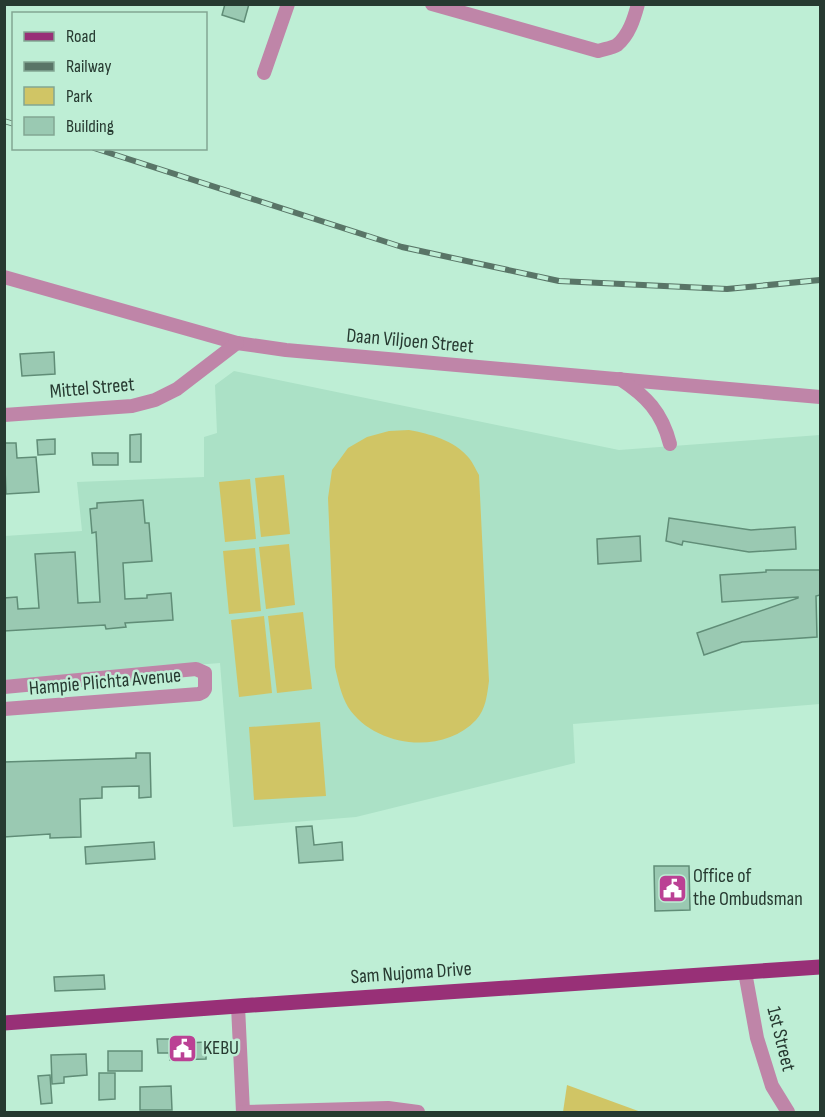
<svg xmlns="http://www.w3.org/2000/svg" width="825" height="1117" viewBox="0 0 825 1117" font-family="'Sofia Sans Condensed',sans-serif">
<rect width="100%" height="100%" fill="#beeed5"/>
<polygon fill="#abe1c6" points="234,371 619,450 820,435 820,704 573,724 575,763 356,817 233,827 220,663 5,680 5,536 82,531 77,482 204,477 204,437 217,433 215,385"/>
<g fill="#d0c565">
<path d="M409,430C430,434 454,440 469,458C473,463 476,470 479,475L489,681C487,695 486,709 476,720C442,756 374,747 348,707C341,695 338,680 335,667L328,498L332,470L348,448L367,437L389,431Z"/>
<polygon points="284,475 290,534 261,537 255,478"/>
<polygon points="250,479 256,539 225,542 219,482"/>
<polygon points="289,544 295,605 266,609 259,547"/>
<polygon points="255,548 261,611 229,614 223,551"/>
<polygon points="303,612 312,689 277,693 268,616"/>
<polygon points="264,616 272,693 239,697 231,620"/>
<polygon points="320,722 326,796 254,800 249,727"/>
<polygon points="567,1085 641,1112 563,1112"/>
</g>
<g fill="#9ac9b2" stroke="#608d77" stroke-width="1.5">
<polygon points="225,4 249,4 244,22 222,15"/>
<polygon points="54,352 55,374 22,376 20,354"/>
<polygon points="141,434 141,462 130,462 130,435"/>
<polygon points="55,439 55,454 38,455 37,440"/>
<polygon points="4,443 16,443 17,458 36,457 39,492 6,494"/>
<polygon points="92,453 118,453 118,465 93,465"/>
<polygon points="143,500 145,523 149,523 152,561 123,563 125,599 147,598 147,595 171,593 173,620 125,623 126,627 106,629 105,625 4,631 4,598 17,597 18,609 39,608 35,554 75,552 78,603 100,602 96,532 92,533 90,509 97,508 97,503"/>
<polygon points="669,518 751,530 795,527 796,549 749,552 683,541 682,545 666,541"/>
<polygon points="640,536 641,561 598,564 597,539"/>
<polygon points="766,570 820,570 820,595 816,596 817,637 742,642 704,655 697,633 798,598 798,597 722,602 720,575 766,572"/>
<polygon points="136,753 150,753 151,797 139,798 139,786 102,787 102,798 80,799 81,837 50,838 50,834 4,837 4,762 136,758"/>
<polygon points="312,826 314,845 342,842 343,860 299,863 296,827"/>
<polygon points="154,842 155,859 86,864 85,847"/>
<polygon points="654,866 689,866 690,910 655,911"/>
<polygon points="104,975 105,989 55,991 54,977"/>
<polygon points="157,1039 186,1039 186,1043 206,1042 206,1059 170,1060 169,1053 158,1053"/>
<rect x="108" y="1051" width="34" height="20"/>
<polygon points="86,1054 87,1075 64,1077 64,1083 52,1084 51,1055"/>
<polygon points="99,1073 115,1073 115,1099 99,1100"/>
<polygon points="50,1075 52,1103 41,1104 38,1076"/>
<polygon points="171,1086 172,1110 140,1110 140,1087"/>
</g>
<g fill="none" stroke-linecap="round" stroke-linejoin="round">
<g stroke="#bf85a8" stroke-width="14">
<path d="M432,4L598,51C604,49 612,48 617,45C629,35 634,19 638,4"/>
<polyline points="264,73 288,4"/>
<polyline points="4,277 237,343 286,350 820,397"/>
<path d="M620,379C646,396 662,412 670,444"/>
<polyline points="4,415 132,406 155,400 177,389 237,343"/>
<polyline points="4,687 196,669 205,673 205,689 203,692 199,694 4,709"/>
<polyline points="745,972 757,1038 772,1086 788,1112"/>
<polyline points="238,1006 243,1112"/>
<polyline points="243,1112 388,1108 418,1112"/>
</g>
<polyline stroke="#983077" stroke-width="15" points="4,1023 238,1006 820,967"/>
<defs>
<g id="rail">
<polyline points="4,121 14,124"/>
<polyline points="94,148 402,247 559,281 727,289 820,280"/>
</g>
</defs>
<use href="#rail" stroke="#597567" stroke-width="6"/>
<use href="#rail" stroke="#beeed5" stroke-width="4" stroke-dasharray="11" stroke-linecap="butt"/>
</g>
<defs>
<symbol id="civic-square" viewBox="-11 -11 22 22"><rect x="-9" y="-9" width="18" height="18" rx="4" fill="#bb4194" stroke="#beeed5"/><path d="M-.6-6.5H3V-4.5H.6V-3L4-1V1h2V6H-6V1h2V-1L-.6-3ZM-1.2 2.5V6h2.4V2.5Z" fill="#fff"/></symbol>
</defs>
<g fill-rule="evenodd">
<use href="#civic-square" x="656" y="872" width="33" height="33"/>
<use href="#civic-square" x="166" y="1032" width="33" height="33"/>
</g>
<g text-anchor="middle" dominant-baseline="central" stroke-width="5" stroke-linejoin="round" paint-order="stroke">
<g font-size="20" fill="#273a31" stroke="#beeed5">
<text transform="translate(410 341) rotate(5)">Daan Viljoen Street</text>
<text transform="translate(92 388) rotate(-5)">Mittel Street</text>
<text transform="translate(105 682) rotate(-5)">Hampie Plichta Avenue</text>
<text transform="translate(411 973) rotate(-4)">Sam Nujoma Drive</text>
<text transform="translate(781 1039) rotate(76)">1st Street</text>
</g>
<g font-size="20" fill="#273a31" stroke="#beeed5" text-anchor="start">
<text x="693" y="876">Office of<tspan x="693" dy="23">the Ombudsman</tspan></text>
<text x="203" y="1048">KEBU</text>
</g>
</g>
<rect width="825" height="1117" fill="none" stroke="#273a31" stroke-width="12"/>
<rect x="12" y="12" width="195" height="138" fill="#beeed5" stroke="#82a693" stroke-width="1.5"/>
<rect x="24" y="32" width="30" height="9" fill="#983077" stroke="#82a693" stroke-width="1.5"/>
<text x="66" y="42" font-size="18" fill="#273a31">Road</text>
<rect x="24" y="62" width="30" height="9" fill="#597567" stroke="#82a693" stroke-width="1.5"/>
<text x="66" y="72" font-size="18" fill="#273a31">Railway</text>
<rect x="24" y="87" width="30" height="18" fill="#d0c565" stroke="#82a693" stroke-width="1.5"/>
<text x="66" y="102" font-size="18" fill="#273a31">Park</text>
<rect x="24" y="117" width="30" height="18" fill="#9ac9b2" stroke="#82a693" stroke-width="1.5"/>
<text x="66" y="132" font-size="18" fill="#273a31">Building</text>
</svg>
